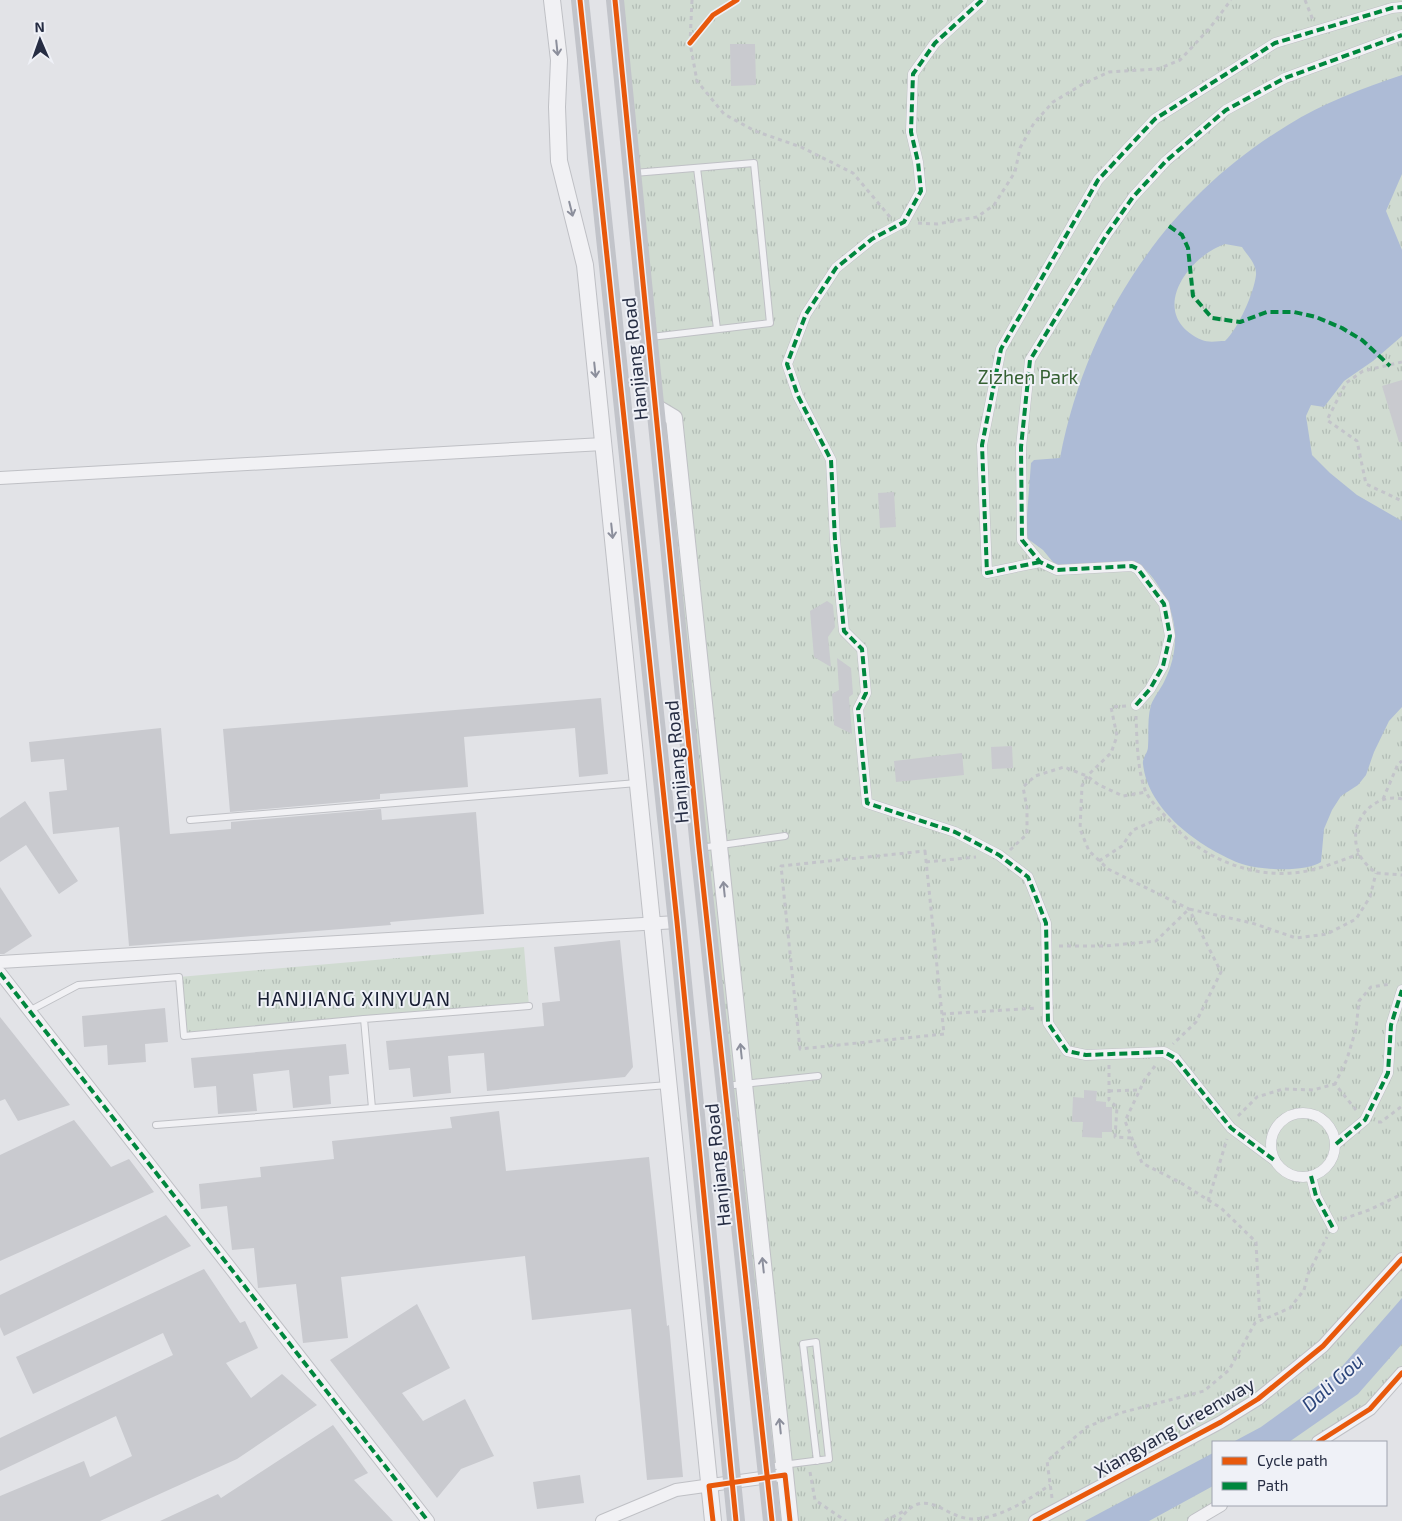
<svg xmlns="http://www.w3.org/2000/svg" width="1402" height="1521" viewBox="0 0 1402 1521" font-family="'Exo 2',sans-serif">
<defs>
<pattern id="park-tufts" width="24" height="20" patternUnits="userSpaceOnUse" patternTransform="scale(1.25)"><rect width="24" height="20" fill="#d0dbd1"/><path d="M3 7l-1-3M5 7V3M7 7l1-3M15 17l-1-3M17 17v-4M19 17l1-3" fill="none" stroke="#b2bcb5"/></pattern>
</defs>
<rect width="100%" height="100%" fill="#e2e3e7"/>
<g fill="url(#park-tufts)">
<polygon points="615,0 1402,0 1402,1373 1370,1409 1318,1442 1213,1442 1213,1505 1194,1521 772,1521"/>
<polygon points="524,947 529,1006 184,1036 179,977"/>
</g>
<g fill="#adbbd6" fill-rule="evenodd">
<path d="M1402,75V174L1386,211L1402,250V336L1373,361L1344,381L1324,407L1311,405L1306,416L1312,455L1330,473L1357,495L1402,521V707L1389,721L1374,752L1366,775L1358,785L1341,796L1332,810L1324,829L1321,862C1305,873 1257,870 1239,863C1200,847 1148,811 1143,764C1142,758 1148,753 1148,747C1149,733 1147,719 1151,705C1154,697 1160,690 1164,682C1179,653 1179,620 1162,592C1155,580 1147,568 1134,562L1057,567L1043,550L1028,539L1026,529L1031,463L1034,460L1060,458C1087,318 1166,199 1288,125C1323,103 1363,88 1402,75ZM1225,244L1242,247C1247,255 1257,264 1256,275C1254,293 1238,329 1225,341C1219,341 1208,343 1202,340C1147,316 1185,258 1225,244Z"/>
<polygon points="1402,1298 1402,1344 1358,1394 1289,1442 1233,1442 1261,1427 1338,1371"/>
<polygon points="1213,1453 1213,1486 1149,1521 1085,1521"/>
</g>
<g fill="#c9cacf">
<polygon points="730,44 755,44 756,85 731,86"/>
<polygon points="1402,380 1402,442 1399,442 1382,386"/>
<polygon points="894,492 896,527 880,528 878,493"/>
<polygon points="827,601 833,605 835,627 828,637 831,667 814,657 810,611"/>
<polygon points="837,658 851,668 853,694 849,697 852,734 834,725 832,694 839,690"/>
<polygon points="601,698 608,774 579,777 575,728 464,737 468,787 380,794 380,799 230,812 223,729"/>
<polygon points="161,728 170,834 231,829 231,822 381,809 382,820 476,812 484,914 390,922 391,925 129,946 119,827 53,834 49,792 67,790 64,759 31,762 29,742"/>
<polygon points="1012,746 1013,768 992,769 991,747"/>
<polygon points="962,753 964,775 896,782 894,761"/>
<polygon points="25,801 78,881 59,894 26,845 0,862 0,818"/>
<polygon points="0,887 32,936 4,954 0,954"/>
<polygon points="620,940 633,1067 625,1077 487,1091 484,1053 448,1056 451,1093 413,1097 410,1068 389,1070 386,1041 544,1026 542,1003 560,1001 554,947"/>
<polygon points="165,1008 168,1042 145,1044 146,1062 108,1065 107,1045 84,1047 82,1016"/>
<polygon points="0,1017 70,1105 18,1121 5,1099 0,1101"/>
<polygon points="346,1044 349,1074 329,1076 331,1104 293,1108 289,1070 253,1074 257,1111 218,1114 216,1086 194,1088 191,1058"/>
<polygon points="1084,1090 1097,1091 1096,1101 1106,1102 1106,1107 1112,1107 1112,1132 1102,1132 1102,1138 1082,1137 1083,1122 1072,1122 1073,1097 1084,1098"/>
<polygon points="499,1111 506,1171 649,1157 667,1326 669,1325 683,1477 647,1480 631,1309 532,1320 525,1256 341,1277 348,1338 303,1343 296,1284 258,1288 254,1248 232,1250 227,1206 201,1209 199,1184 261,1177 260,1167 334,1159 332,1141 452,1128 450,1117"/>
<polygon points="74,1120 111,1167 129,1159 154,1192 0,1261 0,1155"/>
<polygon points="166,1215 191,1246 4,1336 0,1327 0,1295"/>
<polygon points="204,1269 240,1323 245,1321 258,1348 226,1363 251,1398 282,1374 317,1405 237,1459 100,1521 0,1521 0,1496 84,1461 90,1477 132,1456 116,1416 0,1471 0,1438 173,1355 163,1333 33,1394 16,1357"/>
<polygon points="417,1304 450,1368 402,1393 423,1421 465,1399 494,1456 461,1469 437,1498 330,1360"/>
<polygon points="333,1425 368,1473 354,1480 393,1521 160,1521 218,1494 221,1498"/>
<polygon points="580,1475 584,1503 537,1509 533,1482"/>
</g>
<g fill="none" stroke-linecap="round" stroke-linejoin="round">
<defs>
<g id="service">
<polyline points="697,168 717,329"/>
<polyline points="634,173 754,163 770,323 651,337"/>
<polyline points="190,820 637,783"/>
<polyline points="700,848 785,836"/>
<polyline points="29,1011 78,985 179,977 184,1036 364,1019"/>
<polyline points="725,1086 818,1076"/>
<polyline points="372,1108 364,1019 529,1006"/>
<polyline points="156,1125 668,1085"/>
<polyline points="767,1467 829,1459 816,1342 803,1344 817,1461"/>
</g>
<g id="pedestrian">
<polyline points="982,0 935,43 913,74 911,132 918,162 921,191 904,222 872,239 836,268 806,314 787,364 798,396 831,460 835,540 844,631 862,649 866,693 858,709 867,803 955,832 999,855 1028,877 1046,923 1048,1023 1067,1051 1086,1055 1164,1052 1175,1058 1231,1128 1274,1160"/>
<polyline points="1040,562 987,573 982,445 1001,349 1098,180 1155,119 1275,43 1392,8 1402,7"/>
<polyline points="1136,705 1150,689 1163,666 1170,636 1164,604 1138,569 1132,566 1057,570 1040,562 1022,540 1021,447 1030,360 1107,234 1133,197 1166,161 1226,110 1285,78 1402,35"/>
<circle cx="1303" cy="1145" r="32"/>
<polyline points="1336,1144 1365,1120 1388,1073 1391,1025 1402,990"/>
<polyline points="1311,1176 1316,1196 1333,1228"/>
</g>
<g id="minor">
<polyline points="0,478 603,444"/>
<polyline points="0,962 677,922"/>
<polyline points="0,973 428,1521"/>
<polyline points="1318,1442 1370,1409 1402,1373"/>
<polyline points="602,1521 676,1490 776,1476"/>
<polyline points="1035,1521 1221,1422 1258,1399 1323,1346 1402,1259"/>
<polyline points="1194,1521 1221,1505"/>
</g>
<g id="tertiary">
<polyline points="552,0 559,60 557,107 559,161 585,265 713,1521"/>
<polyline points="654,406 674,418 790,1521"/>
</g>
</defs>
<use href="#service" stroke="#bfc0c5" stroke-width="8"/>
<use href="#pedestrian" stroke="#bfc0c5" stroke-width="11"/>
<use href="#minor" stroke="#bfc0c5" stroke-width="14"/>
<use href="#tertiary" stroke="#bfc0c5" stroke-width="18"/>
<g stroke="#c3c4ca" stroke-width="3" stroke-dasharray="4 4" stroke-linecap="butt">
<polyline points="692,0 690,43 697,81 724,114 755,131 801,147 853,173 890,217"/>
<polyline points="1305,0 1313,20"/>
<polyline points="918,223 937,224 977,217 994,205 1015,172 1020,148 1034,123 1053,102 1083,84 1109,72 1158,69 1180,60 1209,29 1231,0"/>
<polyline points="1402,362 1363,371 1346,383 1327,420 1357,441 1366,484 1402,501"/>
<polyline points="1126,706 1111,707 1117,736 1111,753 1087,776 1082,786 1080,829 1089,851 1108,869 1189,909 1221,972 1196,1022 1173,1044"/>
<path d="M1136,716C1137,739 1137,771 1146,792C1150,801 1161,811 1168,819C1196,855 1246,877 1293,873C1316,871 1337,862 1359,854"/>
<polyline points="1383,799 1398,764 1402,761"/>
<path d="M1402,799C1372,792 1346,825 1359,853C1362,861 1370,868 1376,873L1402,875"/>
<polyline points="1010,850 1027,834 1027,808 1023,787 1035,776 1064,767 1087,776 1099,785 1123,796 1146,792"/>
<polygon points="925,851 944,1034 800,1049 781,866"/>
<polyline points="1099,861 1122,846 1133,830 1165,816"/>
<polyline points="926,862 976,857"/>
<polyline points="1059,946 1105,946 1156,941 1189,909 1252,923 1296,938 1327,934 1356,919 1370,897 1376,873"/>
<polyline points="942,1014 1037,1008"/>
<polyline points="1109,1065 1109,1100 1117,1107 1115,1137 1132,1138"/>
<polyline points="1155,1066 1145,1079 1125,1121 1142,1163 1181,1183 1221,1208 1256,1242 1260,1321"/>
<polyline points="1109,1091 1140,1090"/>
<polyline points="1356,1110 1335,1084 1347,1059 1356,1029 1359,1001 1371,987 1391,984"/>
<polyline points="1238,1116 1257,1097 1283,1089 1313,1090 1335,1084"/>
<polyline points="1378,1122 1381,1122 1402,1106"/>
<polyline points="1208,1201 1227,1139"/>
<polyline points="1343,1219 1369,1210 1402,1194"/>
<polyline points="810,1472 815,1500 846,1521"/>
<polyline points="1052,1498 1047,1461 1087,1427 1120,1413 1204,1391 1229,1370 1255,1323 1290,1308 1304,1290 1308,1274 1327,1237"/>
<polyline points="885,1521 904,1511"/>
<path d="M899,1521C925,1482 944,1519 973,1519C1001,1518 1028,1500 1050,1485"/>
</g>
<use href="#service" stroke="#f1f1f4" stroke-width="6"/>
<use href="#pedestrian" stroke="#f1f1f4" stroke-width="10"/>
<use href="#minor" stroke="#f1f1f4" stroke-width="12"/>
<use href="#tertiary" stroke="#f1f1f4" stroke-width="16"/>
<g stroke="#c2c4ca" stroke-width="18">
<polyline points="580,0 677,922 736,1521"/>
<polyline points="615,0 699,848 772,1521"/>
</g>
<g stroke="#00873e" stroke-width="4" stroke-dasharray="8 4" stroke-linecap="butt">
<polyline points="982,0 935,43 913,74 911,132 918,162 921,191 904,222 872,239 836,268 806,314 787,364 798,396 831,460 835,540 844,631 862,649 866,693 858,709 867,803 955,832 999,855 1028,877 1046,923 1048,1023 1067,1051 1086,1055 1164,1052 1175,1058 1231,1128 1274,1160"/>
<polyline points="1169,226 1182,235 1188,248 1193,296 1212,318 1240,322 1267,312 1294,312 1316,317 1342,328 1362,340 1390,366"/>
<polyline points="1040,562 987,573 982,445 1001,349 1098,180 1155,119 1275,43 1392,8 1402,7"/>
<polyline points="1136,705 1150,689 1163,666 1170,636 1164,604 1138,569 1132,566 1057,570 1040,562 1022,540 1021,447 1030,360 1107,234 1133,197 1166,161 1226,110 1285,78 1402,35"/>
<polyline points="0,973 428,1521"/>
<polyline points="1336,1144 1365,1120 1388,1073 1391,1025 1402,990"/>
<polyline points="1311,1176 1316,1196 1333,1228"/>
</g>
<defs>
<g id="cycleway">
<polyline points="580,0 677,922 736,1521"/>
<polyline points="615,0 699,848 772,1521"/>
<polyline points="690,43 713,15 737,0"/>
<polyline points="1318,1442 1370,1409 1402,1373"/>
<polyline points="713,1521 709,1486 785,1475 790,1521"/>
<polyline points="1035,1521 1221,1422 1258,1399 1323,1346 1402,1259"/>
</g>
</defs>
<use href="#cycleway" stroke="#eff1f7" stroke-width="8"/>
<use href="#cycleway" stroke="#e8590c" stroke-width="5"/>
</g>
<defs><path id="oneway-shaft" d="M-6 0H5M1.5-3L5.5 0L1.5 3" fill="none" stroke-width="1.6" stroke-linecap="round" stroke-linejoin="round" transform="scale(1.25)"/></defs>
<g stroke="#8c8f9c">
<use href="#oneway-shaft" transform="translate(557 48) rotate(84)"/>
<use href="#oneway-shaft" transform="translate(571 209) rotate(76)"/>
<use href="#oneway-shaft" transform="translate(595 370) rotate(84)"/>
<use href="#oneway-shaft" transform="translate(612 531) rotate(84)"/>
<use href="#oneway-shaft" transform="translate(724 889) rotate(-96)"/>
<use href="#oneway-shaft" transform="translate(741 1051) rotate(-96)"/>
<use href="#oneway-shaft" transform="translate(763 1265) rotate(-96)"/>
<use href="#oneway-shaft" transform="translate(780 1426) rotate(-96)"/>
</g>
<g text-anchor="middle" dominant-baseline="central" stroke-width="4" stroke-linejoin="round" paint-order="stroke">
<g font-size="19" fill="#262d43" stroke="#eff1f7">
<text transform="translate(634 359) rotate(-96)">Hanjiang Road</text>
<text transform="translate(676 762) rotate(-95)">Hanjiang Road</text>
<text transform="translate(717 1165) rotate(-96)">Hanjiang Road</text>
<text transform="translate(1174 1427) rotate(-30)">Xiangyang Greenway</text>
</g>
<g font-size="19" fill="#356032" stroke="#eff1f7">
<text x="1028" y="376">Zizhen Park</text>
</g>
<g font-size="20" letter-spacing="1" fill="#181e33" stroke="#eff1f7">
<text x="354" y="998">HANJIANG XINYUAN</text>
</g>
<g font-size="20" font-style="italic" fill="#2c457b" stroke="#eff1f7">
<text transform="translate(1332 1382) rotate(-42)">Dali Gou</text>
</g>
</g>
<rect x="1212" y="1441" width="175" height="65" fill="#eff1f7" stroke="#9fa3af"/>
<rect x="1222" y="1457" width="25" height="8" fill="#e8590c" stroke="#9fa3af"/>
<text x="1257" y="1466" font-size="15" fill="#262d43">Cycle path</text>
<rect x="1222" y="1482" width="25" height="8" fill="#00873e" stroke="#9fa3af"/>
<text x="1257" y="1491" font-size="15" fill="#262d43">Path</text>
<g transform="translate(40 40) rotate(358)" stroke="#eff1f7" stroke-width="4" paint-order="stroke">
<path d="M0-4L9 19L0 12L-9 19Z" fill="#262d43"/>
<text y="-8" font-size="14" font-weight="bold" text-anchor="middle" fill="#262d43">N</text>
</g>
</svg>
